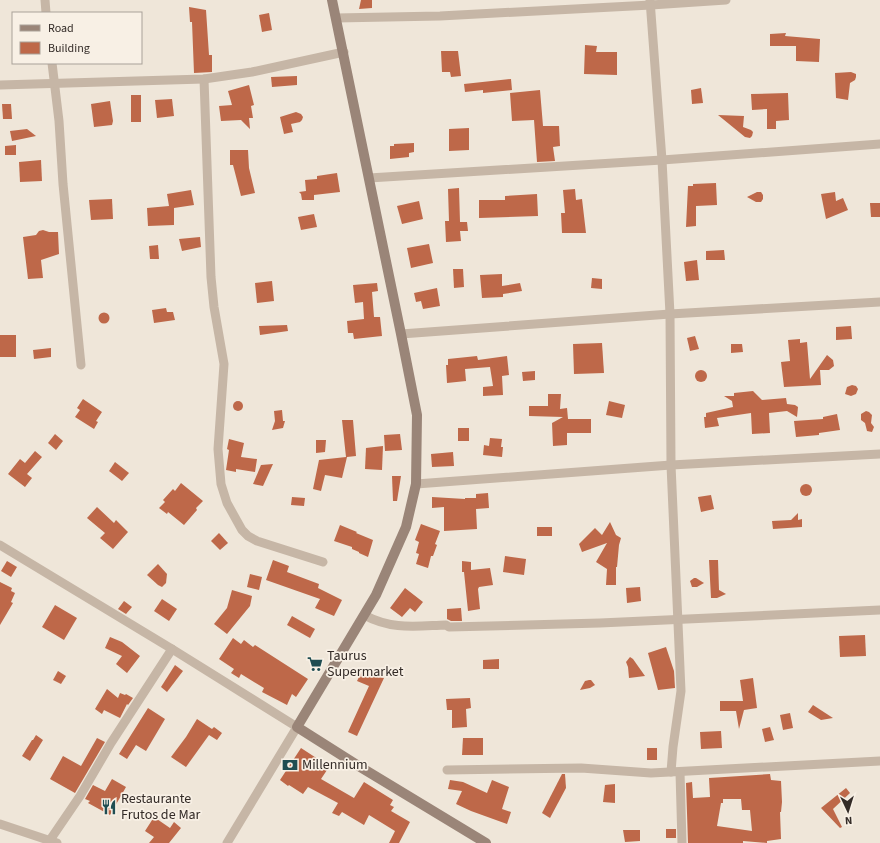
<svg xmlns="http://www.w3.org/2000/svg" width="880" height="843" viewBox="0 0 880 843" font-family="'Source Sans 3',sans-serif">
<rect width="100%" height="100%" fill="#efe6d9"/>
<g fill="#be6849" fill-rule="evenodd">
<polygon points="361,0 372,0 372,8 359,9"/>
<polygon points="189,7 206,10 209,55 212,55 212,72 194,73 192,22 190,22"/>
<polygon points="269,13 272,30 262,32 259,15"/>
<polygon points="786,33 785,36 820,39 819,62 796,61 796,46 770,46 770,34"/>
<polygon points="585,45 597,46 596,52 617,52 617,75 584,74"/>
<polygon points="441,51 458,51 461,76 451,77 450,72 442,72"/>
<polygon points="851,72 856,74 856,77 855,80 850,83 848,100 836,98 835,73"/>
<polygon points="297,76 297,85 272,87 271,77"/>
<polygon points="511,79 512,90 483,93 483,90 465,92 464,84"/>
<polygon points="249,85 254,105 251,106 253,118 249,118 250,129 241,120 221,121 219,106 232,105 228,91"/>
<polygon points="701,88 703,103 692,104 691,90"/>
<polygon points="540,90 543,126 559,126 560,146 553,147 555,161 537,162 534,120 512,121 510,93"/>
<polygon points="788,93 789,120 776,121 776,129 767,129 767,109 752,110 751,94"/>
<rect x="131" y="95" width="10" height="27"/>
<polygon points="172,99 174,116 157,118 155,100"/>
<polygon points="110,101 113,121 112,125 94,127 91,104"/>
<polygon points="2,104 11,104 12,119 3,119"/>
<polygon points="296,112 301,114 303,117 302,120 300,122 291,124 293,132 284,134 280,117"/>
<polygon points="718,115 744,116 743,127 751,130 753,132 752,136 750,138 745,137"/>
<polygon points="469,128 469,150 449,151 449,129"/>
<polygon points="27,129 36,136 12,141 10,131"/>
<polygon points="414,143 414,152 409,153 409,157 390,159 390,146 394,146 394,144"/>
<polygon points="16,145 16,155 5,155 5,146"/>
<polygon points="230,150 248,150 249,168 255,193 241,196 233,165 230,165"/>
<polygon points="41,160 42,181 20,182 19,162"/>
<polygon points="337,173 340,192 314,195 314,200 302,200 301,194 299,192 306,191 305,180 317,179 317,176"/>
<polygon points="716,183 717,205 696,206 696,226 686,227 688,186 693,186 693,184"/>
<polygon points="459,188 460,222 467,222 468,231 460,231 461,241 446,242 445,221 449,221 448,189"/>
<polygon points="575,189 576,200 582,199 586,233 562,233 561,213 565,213 563,190"/>
<polygon points="191,190 194,205 174,208 174,225 148,226 147,208 169,206 167,194"/>
<polygon points="757,192 761,192 763,195 763,199 761,202 756,202 747,197"/>
<polygon points="835,192 836,201 843,198 848,210 826,219 821,194"/>
<polygon points="537,194 538,216 479,218 479,200 505,200 505,196"/>
<polygon points="112,199 113,219 91,220 89,200"/>
<polygon points="419,201 423,219 402,224 397,206"/>
<polygon points="870,203 880,203 880,217 871,217"/>
<polygon points="314,214 317,227 301,230 298,217"/>
<polygon points="43,230 49,232 58,232 59,254 41,260 43,278 28,279 23,237 36,235 39,231"/>
<polygon points="200,237 201,247 182,251 179,239"/>
<polygon points="429,244 433,263 411,268 407,248"/>
<polygon points="158,245 159,259 150,259 149,246"/>
<polygon points="724,250 725,260 706,260 706,251"/>
<polygon points="697,260 699,280 686,281 684,262"/>
<polygon points="453,269 463,269 464,287 454,288"/>
<polygon points="502,274 502,286 520,283 522,291 503,294 503,297 482,298 480,275"/>
<polygon points="592,278 602,279 602,289 591,288"/>
<polygon points="272,281 274,301 257,303 255,283"/>
<polygon points="377,283 378,291 372,292 374,317 380,317 382,336 354,339 353,333 348,333 347,321 364,319 363,302 355,303 353,285"/>
<polygon points="437,288 440,306 423,309 421,301 416,302 414,293"/>
<polygon points="166,308 167,312 173,312 175,320 154,323 152,310"/>
<circle cx="104" cy="318" r="5.5"/>
<polygon points="287,325 288,331 260,335 259,326"/>
<polygon points="851,326 852,339 836,340 836,327"/>
<rect x="0" y="335" width="16" height="22"/>
<polygon points="695,336 699,349 690,351 687,338"/>
<polygon points="800,339 800,343 807,342 810,379 827,355 833,360 834,366 829,370 820,370 821,385 784,387 781,362 790,361 788,340"/>
<polygon points="602,343 604,373 574,374 573,344"/>
<polygon points="731,344 742,344 743,352 731,353"/>
<polygon points="51,348 51,357 34,359 33,350"/>
<polygon points="477,356 478,360 507,356 509,375 502,376 503,395 483,396 483,387 493,386 490,367 465,369 466,381 447,383 446,365 448,365 448,359"/>
<circle cx="701" cy="376" r="6"/>
<polygon points="535,371 535,380 523,381 522,372"/>
<polygon points="852,385 856,386 858,389 856,394 851,396 845,394 847,387"/>
<polygon points="753,391 762,400 786,398 787,404 795,405 798,407 797,417 787,411 769,413 770,433 752,434 751,413 717,418 719,426 705,428 704,417 706,417 706,413 733,407 732,401 724,396 734,396 734,393"/>
<polygon points="548,394 561,394 560,409 567,408 568,419 591,419 591,433 567,433 567,445 553,446 552,423 563,417 529,416 529,406 548,406"/>
<polygon points="83,399 102,412 96,421 98,422 94,429 75,417 80,410 77,408"/>
<circle cx="238" cy="406" r="5"/>
<polygon points="609,401 625,405 622,418 606,415"/>
<polygon points="282,410 283,421 285,421 283,428 272,430 275,421 274,411"/>
<polygon points="866,411 869,412 872,415 871,423 874,427 872,432 867,431 865,423 861,420 861,414"/>
<polygon points="837,414 840,430 819,433 819,435 796,437 794,421 823,419 823,417"/>
<polygon points="342,420 353,420 356,456 347,457 342,478 325,475 321,491 313,489 319,460 346,457"/>
<rect x="458" y="428" width="11" height="13"/>
<polygon points="55,434 63,441 56,450 48,443"/>
<polygon points="400,434 402,450 385,451 384,435"/>
<polygon points="490,438 502,439 501,447 503,447 502,457 483,455 484,445 489,446"/>
<polygon points="229,439 244,443 241,457 257,459 255,472 236,469 236,472 226,470 229,450 227,449"/>
<polygon points="316,440 326,440 325,452 316,453"/>
<polygon points="383,446 382,470 365,469 366,448"/>
<polygon points="35,451 42,457 27,474 32,478 25,487 8,474 20,459 25,463"/>
<polygon points="453,452 454,466 432,467 431,454"/>
<polygon points="115,462 129,473 122,481 109,471"/>
<polygon points="273,464 263,486 253,484 261,465"/>
<polygon points="392,476 401,476 397,501 393,501"/>
<polygon points="181,483 203,501 196,508 197,510 184,525 168,512 167,514 159,508 165,502 163,500 173,489 175,491"/>
<circle cx="806" cy="490" r="6"/>
<polygon points="488,493 489,508 476,509 477,529 444,531 444,507 432,508 432,497 465,499 465,498 476,498 476,494"/>
<polygon points="711,495 714,509 701,512 698,497"/>
<polygon points="292,497 305,498 304,506 291,505"/>
<polygon points="97,507 114,523 116,520 128,532 113,549 100,538 105,533 87,518"/>
<polygon points="798,513 798,520 802,519 802,527 773,529 772,521 791,520"/>
<polygon points="610,522 616,535 621,538 619,545 617,567 616,567 616,585 606,585 607,569 596,562 607,543 582,552 579,544 595,528 602,535"/>
<polygon points="421,524 440,531 435,544 437,545 433,556 431,556 428,568 416,564 419,554 416,553 419,542 415,540"/>
<polygon points="340,525 357,532 356,533 373,540 368,557 359,553 359,552 352,549 352,547 334,541"/>
<rect x="537" y="527" width="15" height="9"/>
<polygon points="219,533 228,543 220,550 211,541"/>
<polygon points="505,556 526,559 524,575 503,572"/>
<polygon points="273,560 289,566 287,572 319,584 318,588 342,600 334,616 315,608 320,599 266,580"/>
<polygon points="709,560 718,560 719,590 726,594 717,598 711,598"/>
<polygon points="7,561 17,567 11,577 1,571"/>
<polygon points="462,561 471,562 471,570 490,568 493,585 479,587 478,589 480,609 468,611 464,572 462,572"/>
<polygon points="158,564 167,574 166,583 162,587 158,585 147,575"/>
<polygon points="250,574 262,577 259,590 247,587"/>
<polygon points="694,578 696,578 704,583 697,587 692,587 690,581"/>
<polygon points="0,582 12,588 11,591 15,593 11,602 13,603 0,625"/>
<polygon points="640,587 641,601 627,603 626,588"/>
<polygon points="405,588 423,602 415,612 410,608 402,617 390,608"/>
<polygon points="232,590 252,596 250,606 227,634 214,624 227,608"/>
<polygon points="162,599 177,609 169,621 154,611"/>
<polygon points="124,601 132,607 126,614 118,609"/>
<polygon points="55,605 77,618 64,640 42,627"/>
<polygon points="461,608 462,621 451,621 447,619 447,609"/>
<polygon points="292,616 315,629 310,638 287,625"/>
<polygon points="865,635 866,656 840,657 839,636"/>
<polygon points="110,637 122,642 140,656 127,673 116,664 122,656 105,648"/>
<polygon points="233,638 241,644 244,640 253,647 255,645 308,679 296,697 292,694 287,705 262,692 264,688 241,674 239,678 231,673 234,669 219,659"/>
<polygon points="666,647 674,671 675,688 658,690 648,653"/>
<polygon points="630,657 633,659 645,676 629,678 628,667 626,662"/>
<polygon points="499,659 499,669 483,669 483,660"/>
<polygon points="175,665 183,671 167,692 161,687"/>
<polygon points="363,669 384,678 357,736 348,732 369,686 357,681"/>
<polygon points="58,671 66,676 61,684 53,680"/>
<polygon points="753,678 757,708 744,710 739,729 736,711 720,711 720,701 743,701 740,680"/>
<polygon points="589,680 591,680 595,685 590,688 580,690 585,681"/>
<polygon points="107,689 118,698 120,693 125,695 126,694 133,698 128,705 127,704 120,718 104,710 102,714 95,709"/>
<polygon points="470,698 471,708 466,709 467,727 452,728 452,710 447,710 446,699"/>
<polygon points="813,705 833,718 821,720 808,712"/>
<polygon points="148,708 165,719 146,751 136,745 127,759 119,754"/>
<polygon points="790,713 793,728 783,730 780,715"/>
<polygon points="197,719 212,729 214,727 222,733 217,740 209,735 186,767 171,757 186,737"/>
<polygon points="770,727 774,740 765,742 762,729"/>
<polygon points="721,731 722,748 701,749 700,732"/>
<polygon points="36,735 43,740 30,761 22,756 32,740 33,740"/>
<polygon points="97,738 105,742 75,793 50,779 63,756 81,766"/>
<polygon points="463,738 483,738 483,755 462,755"/>
<polygon points="301,748 324,763 322,766 327,770 321,779 354,798 364,782 393,800 390,805 394,807 391,811 410,822 399,843 389,843 395,831 369,815 364,825 342,812 339,816 332,813 338,803 308,787 303,794 289,785 288,786 280,780"/>
<rect x="647" y="748" width="10" height="12"/>
<polygon points="562,774 565,774 566,788 550,818 542,813"/>
<path d="M770,774L771,780L781,781L782,802L781,812H780L781,839L767,841V843L743,841V843H688L686,783L692,782L693,798L710,797L709,778ZM723,799H741L742,810H750L752,831L717,826L721,803H723Z"/>
<polygon points="112,779 126,787 110,815 88,803 90,801 85,799 93,785 105,791"/>
<polygon points="450,780 463,782 487,793 492,780 509,787 502,809 511,812 507,824 471,811 456,804 462,791 448,789"/>
<polygon points="615,784 615,803 603,802 605,785"/>
<polygon points="846,788 850,793 833,809 842,827 840,828 821,808"/>
<polygon points="154,817 170,828 174,822 181,828 169,843 149,843 154,837 145,831"/>
<rect x="666" y="829" width="10" height="9"/>
<polygon points="623,830 640,830 640,841 625,842"/>
</g>
<g fill="none" stroke-linecap="round" stroke-linejoin="round">
<g stroke="#c6b6a6" stroke-width="9">
<polyline points="45,0 46,13"/>
<polyline points="650,0 662,160 670,314 671,465 681,691 673,747 671,772"/>
<polyline points="336,18 440,16 651,5 726,0"/>
<polyline points="52,63 59,121 63,184 81,365"/>
<polyline points="204,79 211,277 214,307 224,364 218,449 221,484 227,503 242,530 248,536 257,541 323,562"/>
<polyline points="0,85 204,79 252,72 344,52"/>
<polyline points="369,178 662,160 880,144"/>
<polyline points="401,334 670,314 880,302"/>
<polyline points="416,484 671,465 880,454"/>
<polyline points="0,545 172,649 297,727 227,843"/>
<path d="M364,615C392,630 415,626 446,625L449,627L600,623L880,610"/>
<polyline points="447,770 581,768 651,773 880,761"/>
<polyline points="680,772 682,843"/>
<polyline points="0,824 57,843"/>
<polyline points="50,840 80,796 111,743 172,649"/>
</g>
<polyline stroke="#9a8578" stroke-width="10" points="332,0 401,334 417,415 416,484 406,527 376,595 297,727 357,765 486,843"/>
</g>
<defs>
<symbol id="supermarket-bare" viewBox="-9 -9 18 18"><path d="M-6-5.5h2.5l.6 2H6L4.5 2H-2.5L-4.4-4H-6ZM-1.5 3.2a1.3 1.3 0 1 0 .1 0ZM3 3.2a1.3 1.3 0 1 0 .1 0Z" fill="#1f4d52" stroke="#f8f0e5" stroke-width="2.5" paint-order="stroke"/></symbol>
<symbol id="bank-bare" viewBox="-9 -9 18 18"><path d="M-6-4H6V4H-6ZM0-2.3a2.3 2.3 0 1 0 0 4.6a2.3 2.3 0 1 0 0-4.6Z" fill="#1f4d52" stroke="#f8f0e5" stroke-width="2.5" paint-order="stroke"/></symbol>
<symbol id="restaurant-bare" viewBox="-9 -9 18 18"><path d="M-5-6h1v4h1v-4h1v4h1v-4h1v5L-1.5 .5V6h-2V.5L-5-1ZM5-6V6H3V1.5H1.5Q1.5-4 5-6Z" fill="#1f4d52" stroke="#f8f0e5" stroke-width="2.5" paint-order="stroke"/></symbol>
</defs>
<g fill-rule="evenodd">
<use href="#supermarket-bare" x="304" y="653" width="22" height="22"/>
<use href="#bank-bare" x="279" y="754" width="22" height="22"/>
<use href="#restaurant-bare" x="98" y="796" width="22" height="22"/>
</g>
<g text-anchor="middle" dominant-baseline="central" stroke-width="3.5" stroke-linejoin="round" paint-order="stroke">
<g font-size="14" fill="#332b27" stroke="#f8f0e5" text-anchor="start">
<text x="327" y="656">Taurus<tspan x="327" dy="16">Supermarket</tspan></text>
<text x="302" y="765">Millennium</text>
<text x="121" y="799">Restaurante<tspan x="121" dy="16">Frutos de Mar</tspan></text>
</g>
</g>
<rect x="12" y="12" width="130" height="52" fill="#f8f0e5" stroke="#a9a199"/>
<rect x="20" y="25" width="20" height="6" fill="#9a8578" stroke="#a9a199"/>
<text x="48" y="32" font-size="12" fill="#332b27">Road</text>
<rect x="20" y="42" width="20" height="12" fill="#be6849" stroke="#a9a199"/>
<text x="48" y="52" font-size="12" fill="#332b27">Building</text>
<g transform="translate(848 811) rotate(176)" stroke="#f8f0e5" stroke-width="3" paint-order="stroke">
<path d="M0-3L7 15L0 10L-7 15Z" fill="#332b27"/>
<text y="-6" font-size="11" font-weight="bold" text-anchor="middle" fill="#332b27">N</text>
</g>
</svg>
